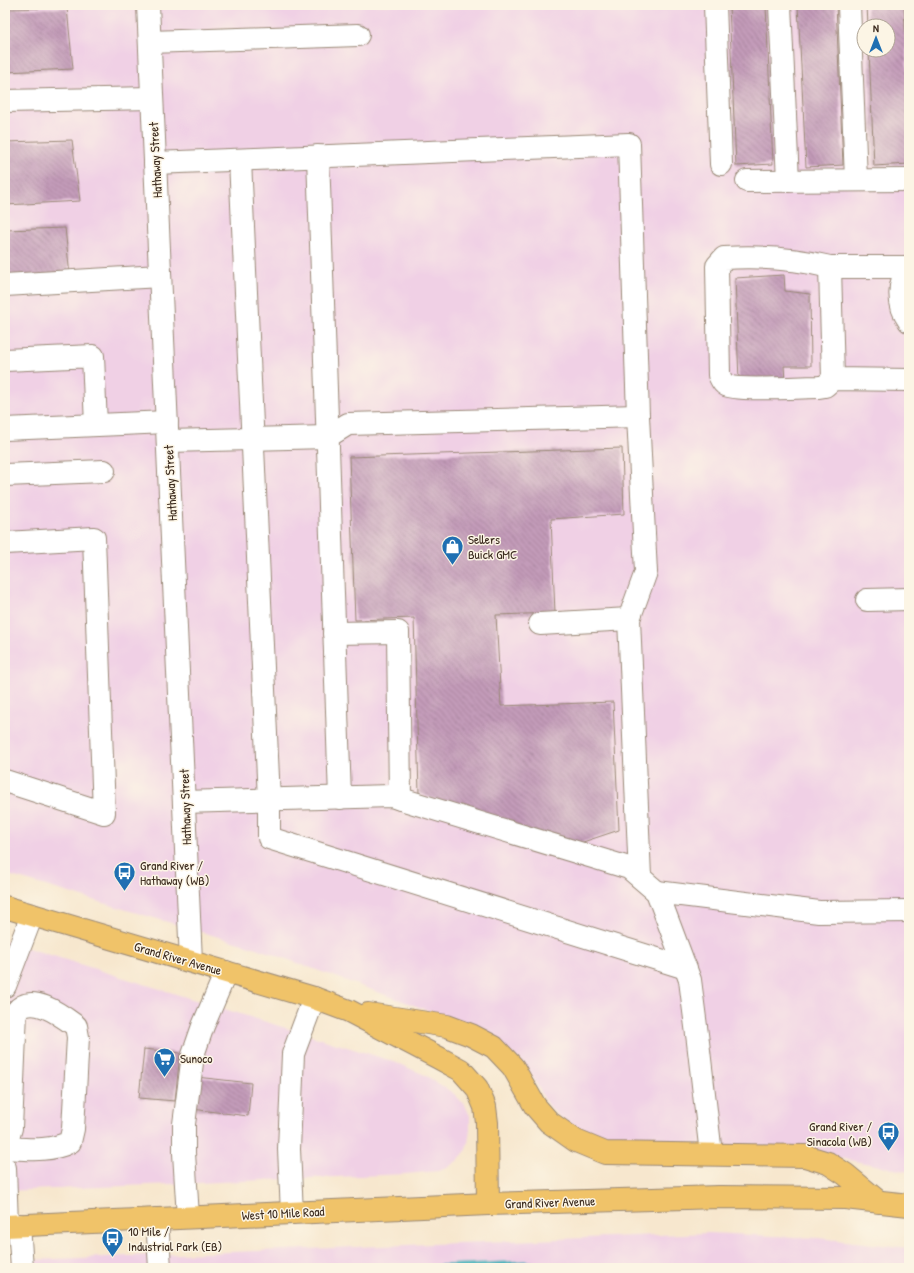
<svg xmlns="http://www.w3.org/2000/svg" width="914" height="1273" viewBox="0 0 914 1273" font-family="'Patrick Hand',sans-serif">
<defs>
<pattern id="building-back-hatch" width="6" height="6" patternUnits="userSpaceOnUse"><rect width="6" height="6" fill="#c39bb9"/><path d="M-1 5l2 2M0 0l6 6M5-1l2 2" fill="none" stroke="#a07f96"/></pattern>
</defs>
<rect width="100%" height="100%" fill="#fcf5e5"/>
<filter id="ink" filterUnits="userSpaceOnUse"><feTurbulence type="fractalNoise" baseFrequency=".025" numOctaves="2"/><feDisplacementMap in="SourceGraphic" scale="8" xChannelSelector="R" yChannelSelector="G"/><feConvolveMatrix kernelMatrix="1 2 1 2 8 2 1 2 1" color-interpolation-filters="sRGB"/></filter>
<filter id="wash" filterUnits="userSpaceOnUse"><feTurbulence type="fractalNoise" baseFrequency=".012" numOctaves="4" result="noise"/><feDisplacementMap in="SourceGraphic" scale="16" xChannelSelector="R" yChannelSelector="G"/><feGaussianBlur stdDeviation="0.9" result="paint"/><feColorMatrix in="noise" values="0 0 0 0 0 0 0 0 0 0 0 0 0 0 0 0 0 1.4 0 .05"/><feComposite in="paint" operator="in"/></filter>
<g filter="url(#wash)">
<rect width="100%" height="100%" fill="#f7e7ce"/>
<g fill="#f0d0e5" fill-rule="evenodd">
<path d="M5,5H909V1172L810,1152L617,1145L575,1133L547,1104L536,1083L520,1060L474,1027L256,948L5,874ZM864,26H888V50H864Z"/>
<polygon points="5,941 392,1061 425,1075 453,1093 465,1105 470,1116 470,1129 468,1143 465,1152 458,1160 447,1168 438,1171 406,1174 5,1191"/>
<polygon points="709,1233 818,1238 909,1248 909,1268 5,1268 5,1261"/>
</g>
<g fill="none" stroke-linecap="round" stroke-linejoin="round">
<polyline stroke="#42b2bb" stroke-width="7" points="439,1268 525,1264 548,1268"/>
</g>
<g id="blocks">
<g fill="url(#building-back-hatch)">
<polygon points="729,5 766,5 773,164 736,166"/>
<polygon points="798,5 836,5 843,165 806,167"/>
<polygon points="867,5 904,5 909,114 909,164 874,166 869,50 888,50 888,26 868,26"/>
<polygon points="67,8 73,69 5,72 5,9"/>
<polygon points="72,140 80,201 5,205 5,142"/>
<polygon points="65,228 70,276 5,278 5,230"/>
<polygon points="784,275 785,291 810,294 811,366 784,366 785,382 739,381 735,278"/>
<polygon points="622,448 624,514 551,519 555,613 496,615 501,706 613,702 619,830 580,843 549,843 419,793 414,618 355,620 349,457"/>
<polygon points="144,1049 180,1053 175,1101 139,1098"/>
<polygon points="196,1077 251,1083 248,1116 192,1109"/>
</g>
</g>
</g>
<g filter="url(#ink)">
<use href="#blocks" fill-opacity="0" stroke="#998876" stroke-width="1"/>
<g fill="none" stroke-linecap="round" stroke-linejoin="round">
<defs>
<g id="minor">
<polyline points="148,5 191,961"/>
<polyline points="715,5 721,164"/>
<polyline points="780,5 788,181"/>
<polyline points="849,5 856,180"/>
<polyline points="150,42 358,35"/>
<polyline points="5,101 152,98"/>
<polyline points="318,156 340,798"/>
<polyline points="240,160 269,800 269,838 686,968"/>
<polyline points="155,163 629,144 638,416 646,572 629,619 640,877"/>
<polyline points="747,181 909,180"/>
<path d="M909,266C898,283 897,304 909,321"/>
<polyline points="830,267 908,267"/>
<polyline points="5,285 160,276"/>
<polyline points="5,360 93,356 96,425"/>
<path d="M833,379L830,267C795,258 759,256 724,258L717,266L719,375C721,379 722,383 726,385C735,391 804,387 819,387L825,386L833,379L909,380"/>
<polyline points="5,429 167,422"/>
<polyline points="168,441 327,437 348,424 638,416"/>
<polyline points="5,475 104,471"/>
<polyline points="5,543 94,538 104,813 5,781"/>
<polyline points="867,600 909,599"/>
<polyline points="540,624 629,619"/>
<polyline points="334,633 398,632 400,799"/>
<polyline points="184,802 391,796 629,868 657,892 690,980 698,1042 711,1154"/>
<polyline points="657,892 819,912 909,911"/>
<polyline points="5,986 32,915"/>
<path d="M5,1148L11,1128L16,1012C31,992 61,1015 76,1026L78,1037L73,1129L70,1142C50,1152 27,1149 5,1148"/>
<polyline points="5,1168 7,1225"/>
<polyline points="292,1213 289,1149 293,1054 314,998"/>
<polyline points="188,1217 184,1153 184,1124 193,1055 203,1026 226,972"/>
<polyline points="157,1219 160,1268"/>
<polyline points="19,1225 22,1268"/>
</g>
<g id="major">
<polyline points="5,907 314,998 349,1011 439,1058 461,1070 477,1088 485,1107 487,1123 488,1204"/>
<polyline points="368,1014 447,1026 471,1035 494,1047 513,1067 535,1106 549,1122 576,1141 605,1153 805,1156 828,1163 845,1174 879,1202"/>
<polyline points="5,1226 488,1204 719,1197 845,1198 909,1205"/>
</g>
</defs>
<use href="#minor" stroke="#998876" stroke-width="24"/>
<use href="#major" stroke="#998876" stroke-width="24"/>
<use href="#minor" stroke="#fff" stroke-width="22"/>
<use href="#major" stroke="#f0c369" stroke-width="22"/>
</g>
</g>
<defs>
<symbol id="shop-pin" viewBox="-11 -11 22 30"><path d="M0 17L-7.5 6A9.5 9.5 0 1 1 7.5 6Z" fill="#1f6fb2" stroke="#fcf5e5"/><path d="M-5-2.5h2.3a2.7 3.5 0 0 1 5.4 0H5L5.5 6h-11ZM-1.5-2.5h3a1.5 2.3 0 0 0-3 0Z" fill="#fff"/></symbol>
<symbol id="bus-pin" viewBox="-11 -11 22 30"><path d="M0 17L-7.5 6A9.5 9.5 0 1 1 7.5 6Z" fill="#1f6fb2" stroke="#fcf5e5"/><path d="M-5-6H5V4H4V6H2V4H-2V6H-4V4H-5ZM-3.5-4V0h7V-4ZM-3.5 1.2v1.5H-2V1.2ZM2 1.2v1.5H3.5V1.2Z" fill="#fff"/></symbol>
<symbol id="supermarket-pin" viewBox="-11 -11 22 30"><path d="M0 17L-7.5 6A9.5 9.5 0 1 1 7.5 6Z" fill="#1f6fb2" stroke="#fcf5e5"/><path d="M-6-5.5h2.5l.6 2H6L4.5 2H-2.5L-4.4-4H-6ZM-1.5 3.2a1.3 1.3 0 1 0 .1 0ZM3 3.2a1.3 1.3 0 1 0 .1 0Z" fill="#fff"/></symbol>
</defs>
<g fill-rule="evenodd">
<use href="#shop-pin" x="440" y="534" width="25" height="34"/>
<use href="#bus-pin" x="112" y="860" width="25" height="34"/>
<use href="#supermarket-pin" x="152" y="1046" width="25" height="34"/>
<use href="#bus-pin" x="876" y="1120" width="25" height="34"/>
<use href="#bus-pin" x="100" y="1226" width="25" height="34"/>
</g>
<g text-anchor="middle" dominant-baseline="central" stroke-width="3" stroke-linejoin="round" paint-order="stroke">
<g font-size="13" fill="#3b2a1e" stroke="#fcf5e5">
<text transform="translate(155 160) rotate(-93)">Hathaway Street</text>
<text transform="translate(170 483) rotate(-93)">Hathaway Street</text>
<text transform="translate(185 807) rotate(-92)">Hathaway Street</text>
<text transform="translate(178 958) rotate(16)">Grand River Avenue</text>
<text transform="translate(550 1202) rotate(-2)">Grand River Avenue</text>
<text transform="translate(283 1213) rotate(-3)">West 10 Mile Road</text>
</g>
<g font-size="13" fill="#3b2a1e" stroke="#fcf5e5" text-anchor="start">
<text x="468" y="539">Sellers<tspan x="468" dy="15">Buick GMC</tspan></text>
<text x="140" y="865">Grand River /<tspan x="140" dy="15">Hathaway (WB)</tspan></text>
<text x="180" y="1058">Sunoco</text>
<text x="872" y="1126" text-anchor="end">Grand River /<tspan x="872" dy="15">Sinacola (WB)</tspan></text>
<text x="128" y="1231">10 Mile /<tspan x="128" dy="15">Industrial Park (EB)</tspan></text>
</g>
</g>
<rect width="914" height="1273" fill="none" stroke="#fcf5e5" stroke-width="20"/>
<g transform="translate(876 38)"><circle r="19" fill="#fcf5e5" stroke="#afa495"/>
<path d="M0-3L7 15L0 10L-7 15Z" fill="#1f6fb2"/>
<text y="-6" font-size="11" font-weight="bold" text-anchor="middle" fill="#3b2a1e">N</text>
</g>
</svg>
